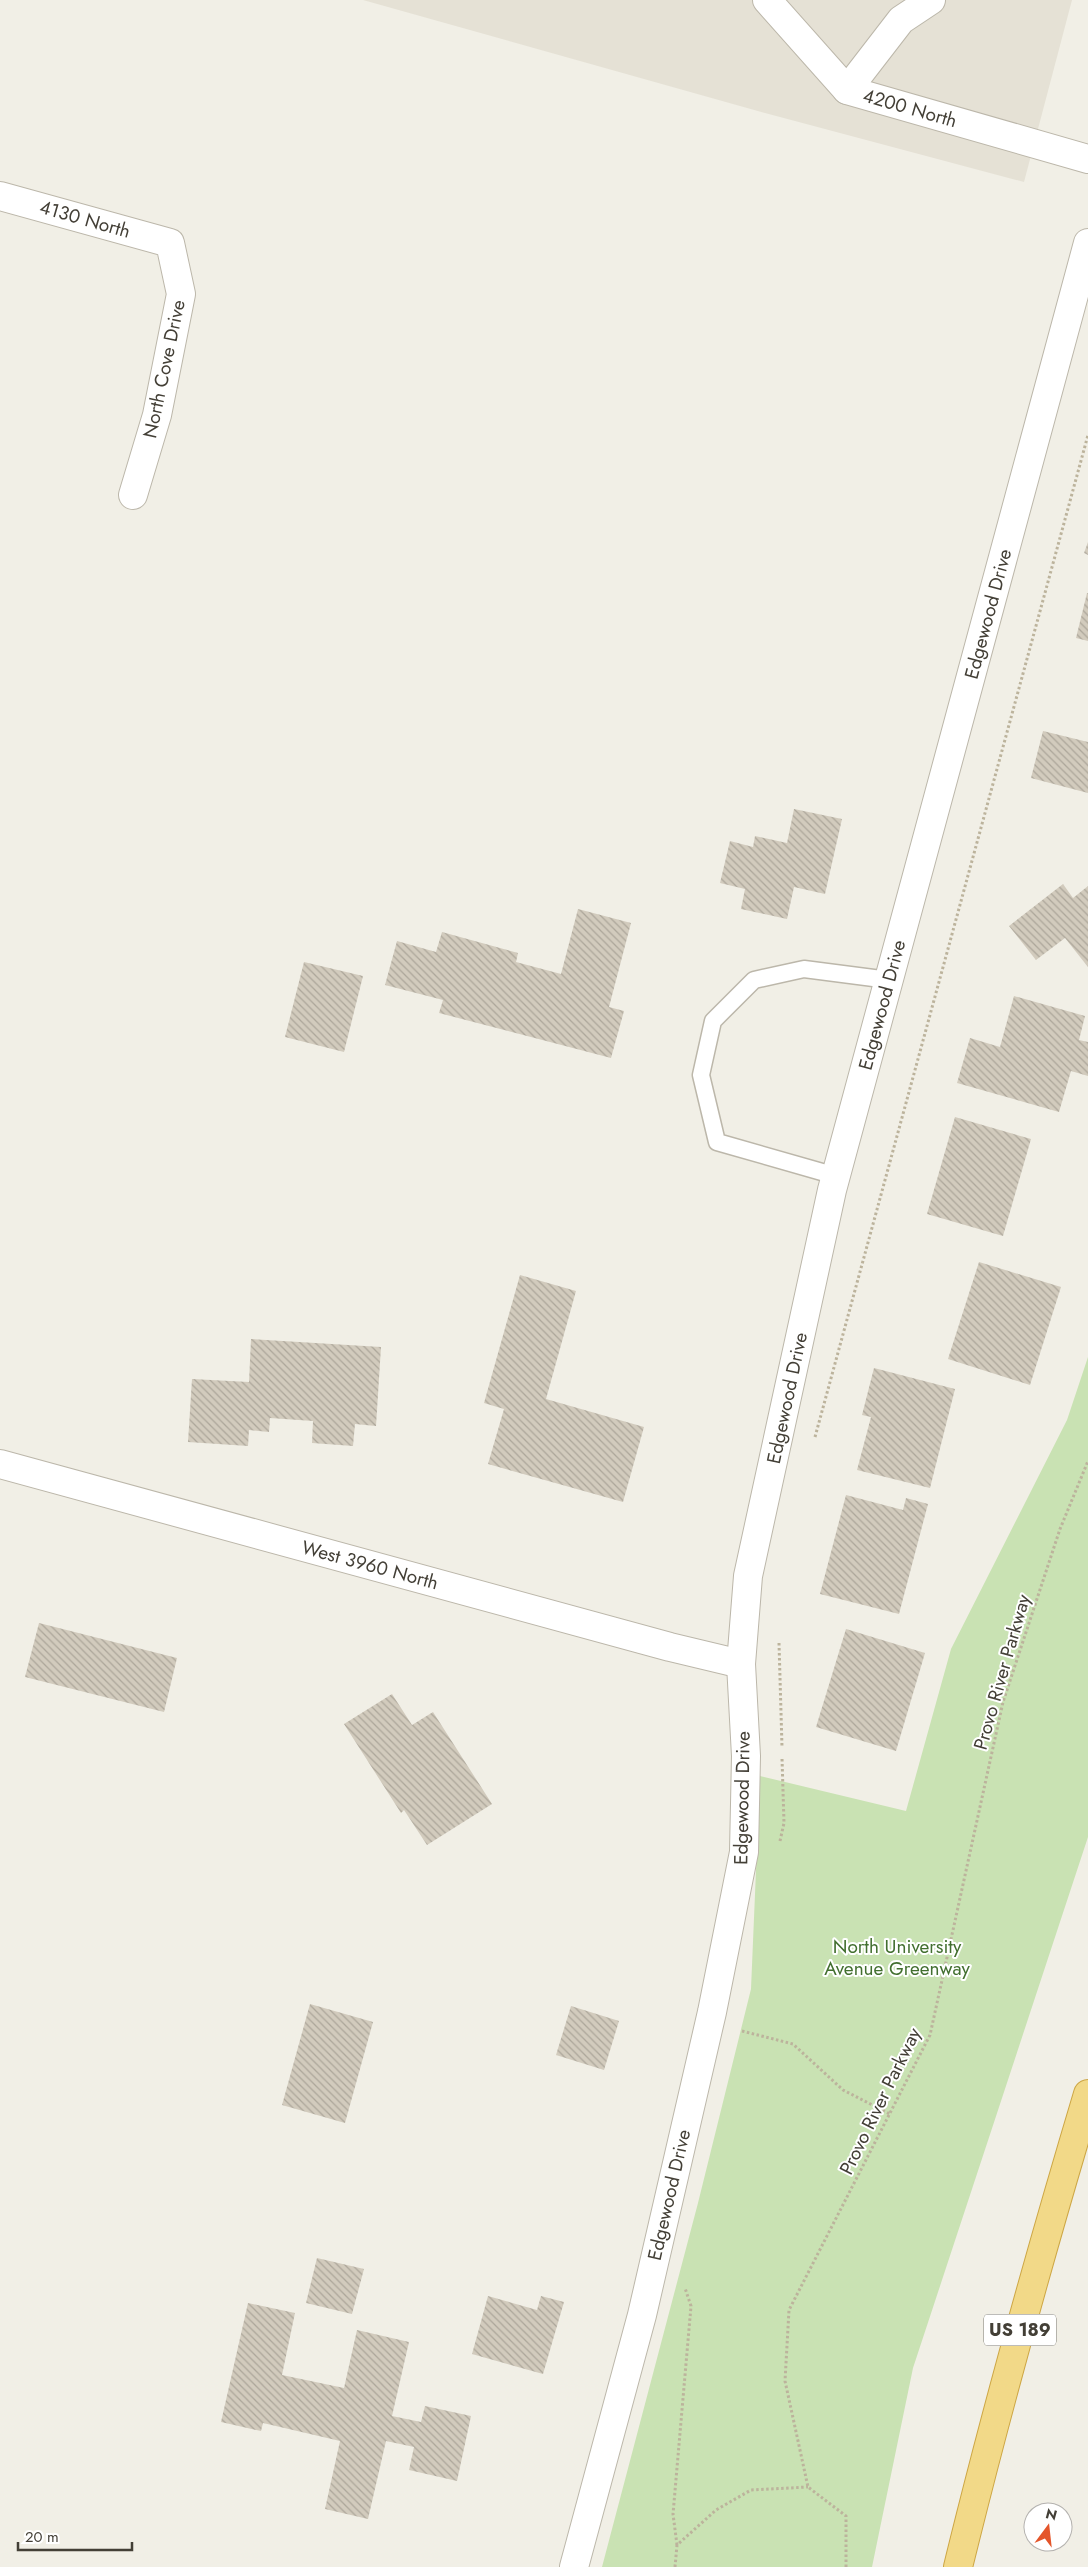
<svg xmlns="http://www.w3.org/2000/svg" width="1088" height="2567" viewBox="0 0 1088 2567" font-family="Jost,sans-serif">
<defs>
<pattern id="building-back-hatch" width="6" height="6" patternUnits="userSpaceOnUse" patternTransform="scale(1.25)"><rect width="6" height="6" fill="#d2cbbd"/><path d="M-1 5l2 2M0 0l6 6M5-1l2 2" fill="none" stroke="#aca69a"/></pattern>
</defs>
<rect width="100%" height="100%" fill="#f1efe6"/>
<polygon fill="#e5e1d5" points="363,0 1072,0 1024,182 765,113"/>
<polygon fill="#c9e2b3" points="1088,1357 1088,1837 913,2368 872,2567 602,2567 698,2203 751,1989 760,1776 906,1811 951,1649 1067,1420"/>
<g fill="url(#building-back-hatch)">
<polygon points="1088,542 1088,555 1084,553"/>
<polygon points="1087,593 1088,593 1088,641 1076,638"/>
<polygon points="1043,731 1088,742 1088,793 1031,778"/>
<polygon points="794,809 842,819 825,894 794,887 787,919 741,909 745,889 720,883 730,841 753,847 755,836 787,843"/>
<polygon points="1063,884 1073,898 1088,886 1088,967 1065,938 1036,960 1009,926"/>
<polygon points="578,909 631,923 609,1007 624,1011 611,1058 439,1013 443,1000 385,985 397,941 436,952 442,932 518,953 516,962 561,974"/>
<polygon points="304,962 363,976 344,1052 285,1037"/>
<polygon points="1014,996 1085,1016 1079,1040 1088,1042 1088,1076 1071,1071 1059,1112 957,1083 970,1038 1000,1047"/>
<polygon points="955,1117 1031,1139 1003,1236 927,1214"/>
<polygon points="979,1262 1061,1287 1030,1385 948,1359"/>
<polygon points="520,1275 576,1291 546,1399 644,1427 623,1502 488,1464 504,1409 484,1403"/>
<polygon points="251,1339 381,1347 376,1426 355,1424 353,1446 312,1443 313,1421 270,1418 269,1432 249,1430 248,1446 188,1442 192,1379 249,1382"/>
<polygon points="874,1368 955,1389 930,1488 857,1470 871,1417 862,1415"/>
<polygon points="846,1495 903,1510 906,1498 928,1504 899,1614 820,1594"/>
<polygon points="39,1623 177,1658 164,1712 25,1677"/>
<polygon points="846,1629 925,1653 896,1751 816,1727"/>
<polygon points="392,1694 412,1725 433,1712 492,1804 427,1845 404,1810 401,1813 344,1724"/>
<polygon points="310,2004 373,2022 345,2123 282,2105"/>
<polygon points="571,2006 619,2021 604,2070 556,2055"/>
<polygon points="317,2258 364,2269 352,2314 306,2303"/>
<polygon points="488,2296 537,2310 541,2296 564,2302 543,2374 472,2354"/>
<polygon points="248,2303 295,2313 282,2375 344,2388 357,2330 409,2342 392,2416 421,2422 425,2406 471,2416 457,2481 409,2470 414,2447 386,2441 368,2519 325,2509 340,2441 263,2423 261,2431 221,2422"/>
</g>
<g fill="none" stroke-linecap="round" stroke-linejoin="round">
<defs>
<polyline id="service" points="836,1176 717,1142 701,1075 713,1021 754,980 804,969 889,980"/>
<g id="minor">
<polyline points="767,0 847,90 1088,159"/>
<polyline points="847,90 901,20 931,0"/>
<polyline points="0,196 170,243 181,294 157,415 133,495"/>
<polyline points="0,1464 670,1647 741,1664"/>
<polyline points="574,2567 642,2315 712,2012 744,1852 746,1756 741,1664 748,1576 832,1190 1088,243"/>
</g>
<path id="trunk" d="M958,2567C997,2408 1041,2251 1088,2094"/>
</defs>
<use href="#service" stroke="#bcb7aa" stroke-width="19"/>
<use href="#minor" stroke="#bcb7aa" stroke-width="30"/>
<use href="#trunk" stroke="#cda644" stroke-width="30"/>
<g stroke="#bcb39c" stroke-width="3" stroke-dasharray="2.5 2.5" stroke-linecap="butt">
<polyline points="815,1437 1088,435"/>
<polyline points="779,1643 782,1747"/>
<polyline points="780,1841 784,1823 782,1758"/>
<polyline points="742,2031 793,2044 843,2090 890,2114"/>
<polyline points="677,2545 673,2514 691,2306 685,2288"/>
<polyline points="675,2567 677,2545 716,2510 751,2490 808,2487"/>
<polyline points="846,2567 846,2516 808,2487 785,2381 789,2310 930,2035 1003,1702 1060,1529 1088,1461"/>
</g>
<use href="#service" stroke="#fff" stroke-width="16"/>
<use href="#minor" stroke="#fff" stroke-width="28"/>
<use href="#trunk" stroke="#f2d988" stroke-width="28"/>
</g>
<g text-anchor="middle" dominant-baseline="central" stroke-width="4" stroke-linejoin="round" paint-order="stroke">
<rect fill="#fff" stroke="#7b7972" stroke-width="1" x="984" y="2314.5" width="72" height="31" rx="4"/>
<g font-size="18" font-weight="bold" fill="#433f36">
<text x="1020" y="2330">US 189</text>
</g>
<g font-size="19" fill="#433f36" stroke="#fff">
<text transform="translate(910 108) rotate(16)">4200 North</text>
<text transform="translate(85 219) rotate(16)">4130 North</text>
<text transform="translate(164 369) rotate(-78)">North Cove Drive</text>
<text transform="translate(988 614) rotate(-75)">Edgewood Drive</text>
<text transform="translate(882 1005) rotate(-75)">Edgewood Drive</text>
<text transform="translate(787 1398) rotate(-78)">Edgewood Drive</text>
<text transform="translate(370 1565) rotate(15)">West 3960 North</text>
<text transform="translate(1002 1672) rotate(-74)">Provo River Parkway</text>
<text transform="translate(742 1798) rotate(-89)">Edgewood Drive</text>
<text transform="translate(880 2101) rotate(-64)">Provo River Parkway</text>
<text transform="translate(669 2195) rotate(-77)">Edgewood Drive</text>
</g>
<g font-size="19" fill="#426f2f" stroke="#fff">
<text x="897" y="1946">North University<tspan x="897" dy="22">Avenue Greenway</tspan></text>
</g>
</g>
<g transform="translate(1048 2527) rotate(15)"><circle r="24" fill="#ffffff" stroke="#b4b2af"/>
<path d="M0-4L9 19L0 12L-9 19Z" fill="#e4552a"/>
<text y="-8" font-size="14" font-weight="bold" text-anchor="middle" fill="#433f36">N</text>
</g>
<path d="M18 2542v8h114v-8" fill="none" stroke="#433f36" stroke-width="2.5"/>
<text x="25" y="2542" font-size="15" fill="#433f36" stroke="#ffffff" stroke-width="4" paint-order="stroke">20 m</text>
</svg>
